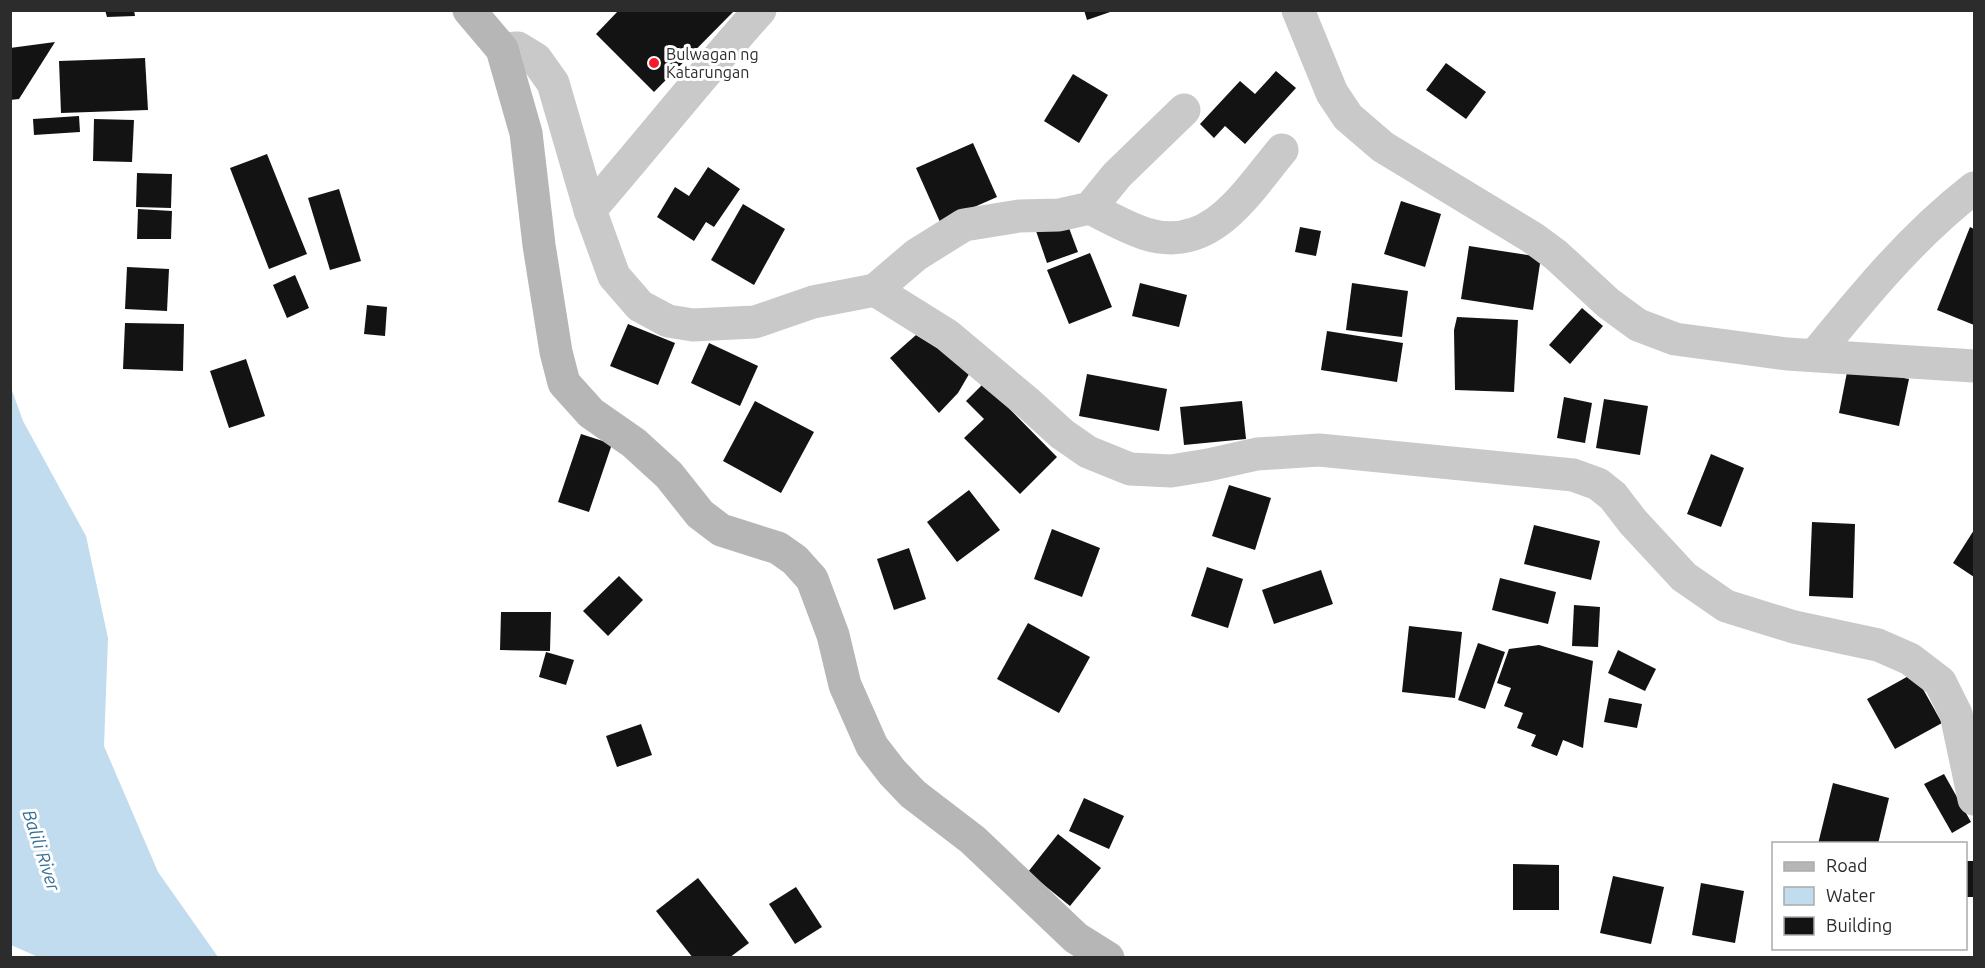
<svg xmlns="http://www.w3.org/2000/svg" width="1985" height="968" viewBox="0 0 1985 968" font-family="Ubuntu,sans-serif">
<rect width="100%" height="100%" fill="#fff"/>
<polygon fill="#c1dcee" points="10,385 23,421 86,536 108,638 104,746 158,872 218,957 38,957 11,945"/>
<g fill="#131313">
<polygon points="105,10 134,10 135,16 107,17"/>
<polygon points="619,10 735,10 654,92 596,34"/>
<polygon points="1084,10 1113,10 1113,11 1087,20"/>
<polygon points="55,42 19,99 10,100 10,48"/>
<polygon points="145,58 148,110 61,113 59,61"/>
<polygon points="1446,63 1486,92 1466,119 1426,90"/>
<polygon points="1276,71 1296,88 1245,144 1225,126 1214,138 1200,124 1240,81 1255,94"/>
<polygon points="1073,74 1108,95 1079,143 1044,121"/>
<polygon points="79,116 80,132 34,135 33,119"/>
<polygon points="94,119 134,120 132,162 93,161"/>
<polygon points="973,143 997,197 940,222 916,168"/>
<polygon points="267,154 307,254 269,269 230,168"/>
<polygon points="708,167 740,189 714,227 706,222 694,241 657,217 675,187 689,196"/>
<polygon points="137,173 172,174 171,208 136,207"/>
<polygon points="339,189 361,261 330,270 308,198"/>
<polygon points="1401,201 1441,214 1425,267 1384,254"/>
<polygon points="743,204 785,229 754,285 711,260"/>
<polygon points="138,209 172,211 171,239 137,239"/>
<polygon points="1066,220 1078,252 1047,263 1036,231"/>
<polygon points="1300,227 1321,231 1316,256 1295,252"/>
<polygon points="1970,227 1974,229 1974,325 1937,310"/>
<polygon points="1469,246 1541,257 1533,310 1461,299"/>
<polygon points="1090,253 1112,307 1069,324 1047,270"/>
<polygon points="127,267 169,269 167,311 125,309"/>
<polygon points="295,275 309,308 287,318 273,285"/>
<polygon points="1140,283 1187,295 1179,327 1132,316"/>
<polygon points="1352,283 1408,291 1402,337 1346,330"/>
<polygon points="367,305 387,307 385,336 364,334"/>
<polygon points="1582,308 1603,326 1570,364 1549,345"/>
<polygon points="1457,317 1518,320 1514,392 1455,390 1454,330"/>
<polygon points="125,323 184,324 183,371 123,369"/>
<polygon points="628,324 675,343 658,385 610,366"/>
<polygon points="1327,331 1403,343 1397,382 1321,370"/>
<polygon points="916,335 972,369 958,393 939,413 890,358"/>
<polygon points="709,343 758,366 740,406 691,383"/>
<polygon points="246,359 265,416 229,428 210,371"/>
<polygon points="1848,367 1909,379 1899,426 1839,413"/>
<polygon points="1087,374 1167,389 1159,431 1079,416"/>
<polygon points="984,383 1057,457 1020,494 964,438 984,419 966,401"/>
<polygon points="1564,397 1592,403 1585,443 1557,438"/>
<polygon points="1604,399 1648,406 1640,455 1596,448"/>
<polygon points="755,401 814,432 781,493 723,461"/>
<polygon points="1242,401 1246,439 1184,445 1180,407"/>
<polygon points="581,434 612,444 589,512 558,502"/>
<polygon points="1711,454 1744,468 1721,527 1687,514"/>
<polygon points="1229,485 1271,498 1255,550 1212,536"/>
<polygon points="969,490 1000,530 957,562 927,522"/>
<polygon points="1812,522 1855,524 1853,598 1809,596"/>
<polygon points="1534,525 1600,541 1591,580 1524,564"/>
<polygon points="1052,529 1100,548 1082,597 1034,579"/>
<polygon points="1974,530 1974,577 1953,563"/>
<polygon points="909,548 926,599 894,610 877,559"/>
<polygon points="1207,567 1243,579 1228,628 1191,616"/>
<polygon points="1321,570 1333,604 1274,624 1262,590"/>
<polygon points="619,576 643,600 608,636 583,611"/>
<polygon points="1500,578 1556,592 1548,624 1492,610"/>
<polygon points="1574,605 1600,607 1598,647 1572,646"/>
<polygon points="501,612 551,612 550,651 500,650"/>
<polygon points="1028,623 1090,657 1059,713 997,679"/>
<polygon points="1409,626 1462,632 1455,698 1402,692"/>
<polygon points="1478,643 1505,652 1485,709 1458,700"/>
<polygon points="1539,645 1593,661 1583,748 1563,740 1557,756 1531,746 1536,735 1517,728 1523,713 1504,706 1511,688 1497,683 1509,649"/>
<polygon points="1618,650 1656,669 1645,691 1608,673"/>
<polygon points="546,652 574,660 566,685 539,677"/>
<polygon points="1914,673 1942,723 1895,749 1867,699"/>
<polygon points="1609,698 1642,704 1637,728 1604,722"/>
<polygon points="641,724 652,755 617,767 606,736"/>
<polygon points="1944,774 1971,822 1952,833 1924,784"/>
<polygon points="1833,783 1889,798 1878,844 1818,844"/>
<polygon points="1084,798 1124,816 1109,849 1069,831"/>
<polygon points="1058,834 1101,868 1070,906 1028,872"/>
<rect x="1966" y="861" width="8" height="36"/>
<polygon points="1513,864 1559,865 1559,910 1513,910"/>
<polygon points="1613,876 1664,887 1651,944 1600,933"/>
<polygon points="698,878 749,943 729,958 693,958 656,911"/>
<polygon points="1701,883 1744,891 1735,943 1692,935"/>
<polygon points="796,887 822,927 795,944 769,904"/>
</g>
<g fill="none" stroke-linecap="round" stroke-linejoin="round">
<g stroke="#c9c9c9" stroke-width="33">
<polyline points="1298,10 1332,93 1348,117 1383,147 1533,238 1556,255 1608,303 1638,325 1675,339 1787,354 1974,366"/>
<polyline points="502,49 518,48 536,59 553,83 590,210 614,276 640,306 668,321 693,325 755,322 813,302 875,290 947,335 1028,403 1062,434 1088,452 1130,469 1171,471 1208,465 1257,454 1319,450 1573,475 1598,484 1613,496 1633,522 1684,577 1726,606 1794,627 1878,645 1910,659 1940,682 1956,714 1974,799"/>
<path d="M1090,208C1108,217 1127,228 1146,234C1211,254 1246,193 1282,150"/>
<path d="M590,210C647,144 701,76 760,10"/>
<polyline points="875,290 916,255 964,225 1019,216 1059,215 1090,208 1117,175 1184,110"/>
<path d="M1815,355C1864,295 1912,236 1974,188"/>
</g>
<polyline stroke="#b6b6b6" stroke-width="33" points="469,10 502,49 526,133 539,245 556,352 564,383 591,413 634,443 669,475 700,514 721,530 778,548 795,560 812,579 833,635 845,685 872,746 892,772 913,794 973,840 1076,938 1108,958"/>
</g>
<circle fill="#f61a2a" stroke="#fff" stroke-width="2" cx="654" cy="63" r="6"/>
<g text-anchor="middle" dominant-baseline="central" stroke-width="6" stroke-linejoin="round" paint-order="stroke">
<g font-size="16" fill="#2c2c2c" stroke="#fff" text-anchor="start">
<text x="666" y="54">Bulwagan ng<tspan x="666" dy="18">Katarungan</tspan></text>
</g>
<g font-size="18" font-style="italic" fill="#336f95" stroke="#fff">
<text transform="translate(42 850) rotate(72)">Balili River</text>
</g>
</g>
<rect width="1985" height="968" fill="none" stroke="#2c2c2c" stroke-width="24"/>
<rect x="1772" y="842" width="195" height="108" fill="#ffffff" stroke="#ababab" stroke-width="1.5"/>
<rect x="1784" y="862" width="30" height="9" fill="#b6b6b6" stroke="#ababab" stroke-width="1.5"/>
<text x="1826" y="872" font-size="18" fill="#2c2c2c">Road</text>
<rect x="1784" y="887" width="30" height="18" fill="#c1dcee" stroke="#ababab" stroke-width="1.5"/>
<text x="1826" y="902" font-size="18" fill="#2c2c2c">Water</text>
<rect x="1784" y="917" width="30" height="18" fill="#131313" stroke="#ababab" stroke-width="1.5"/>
<text x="1826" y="932" font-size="18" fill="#2c2c2c">Building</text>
</svg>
